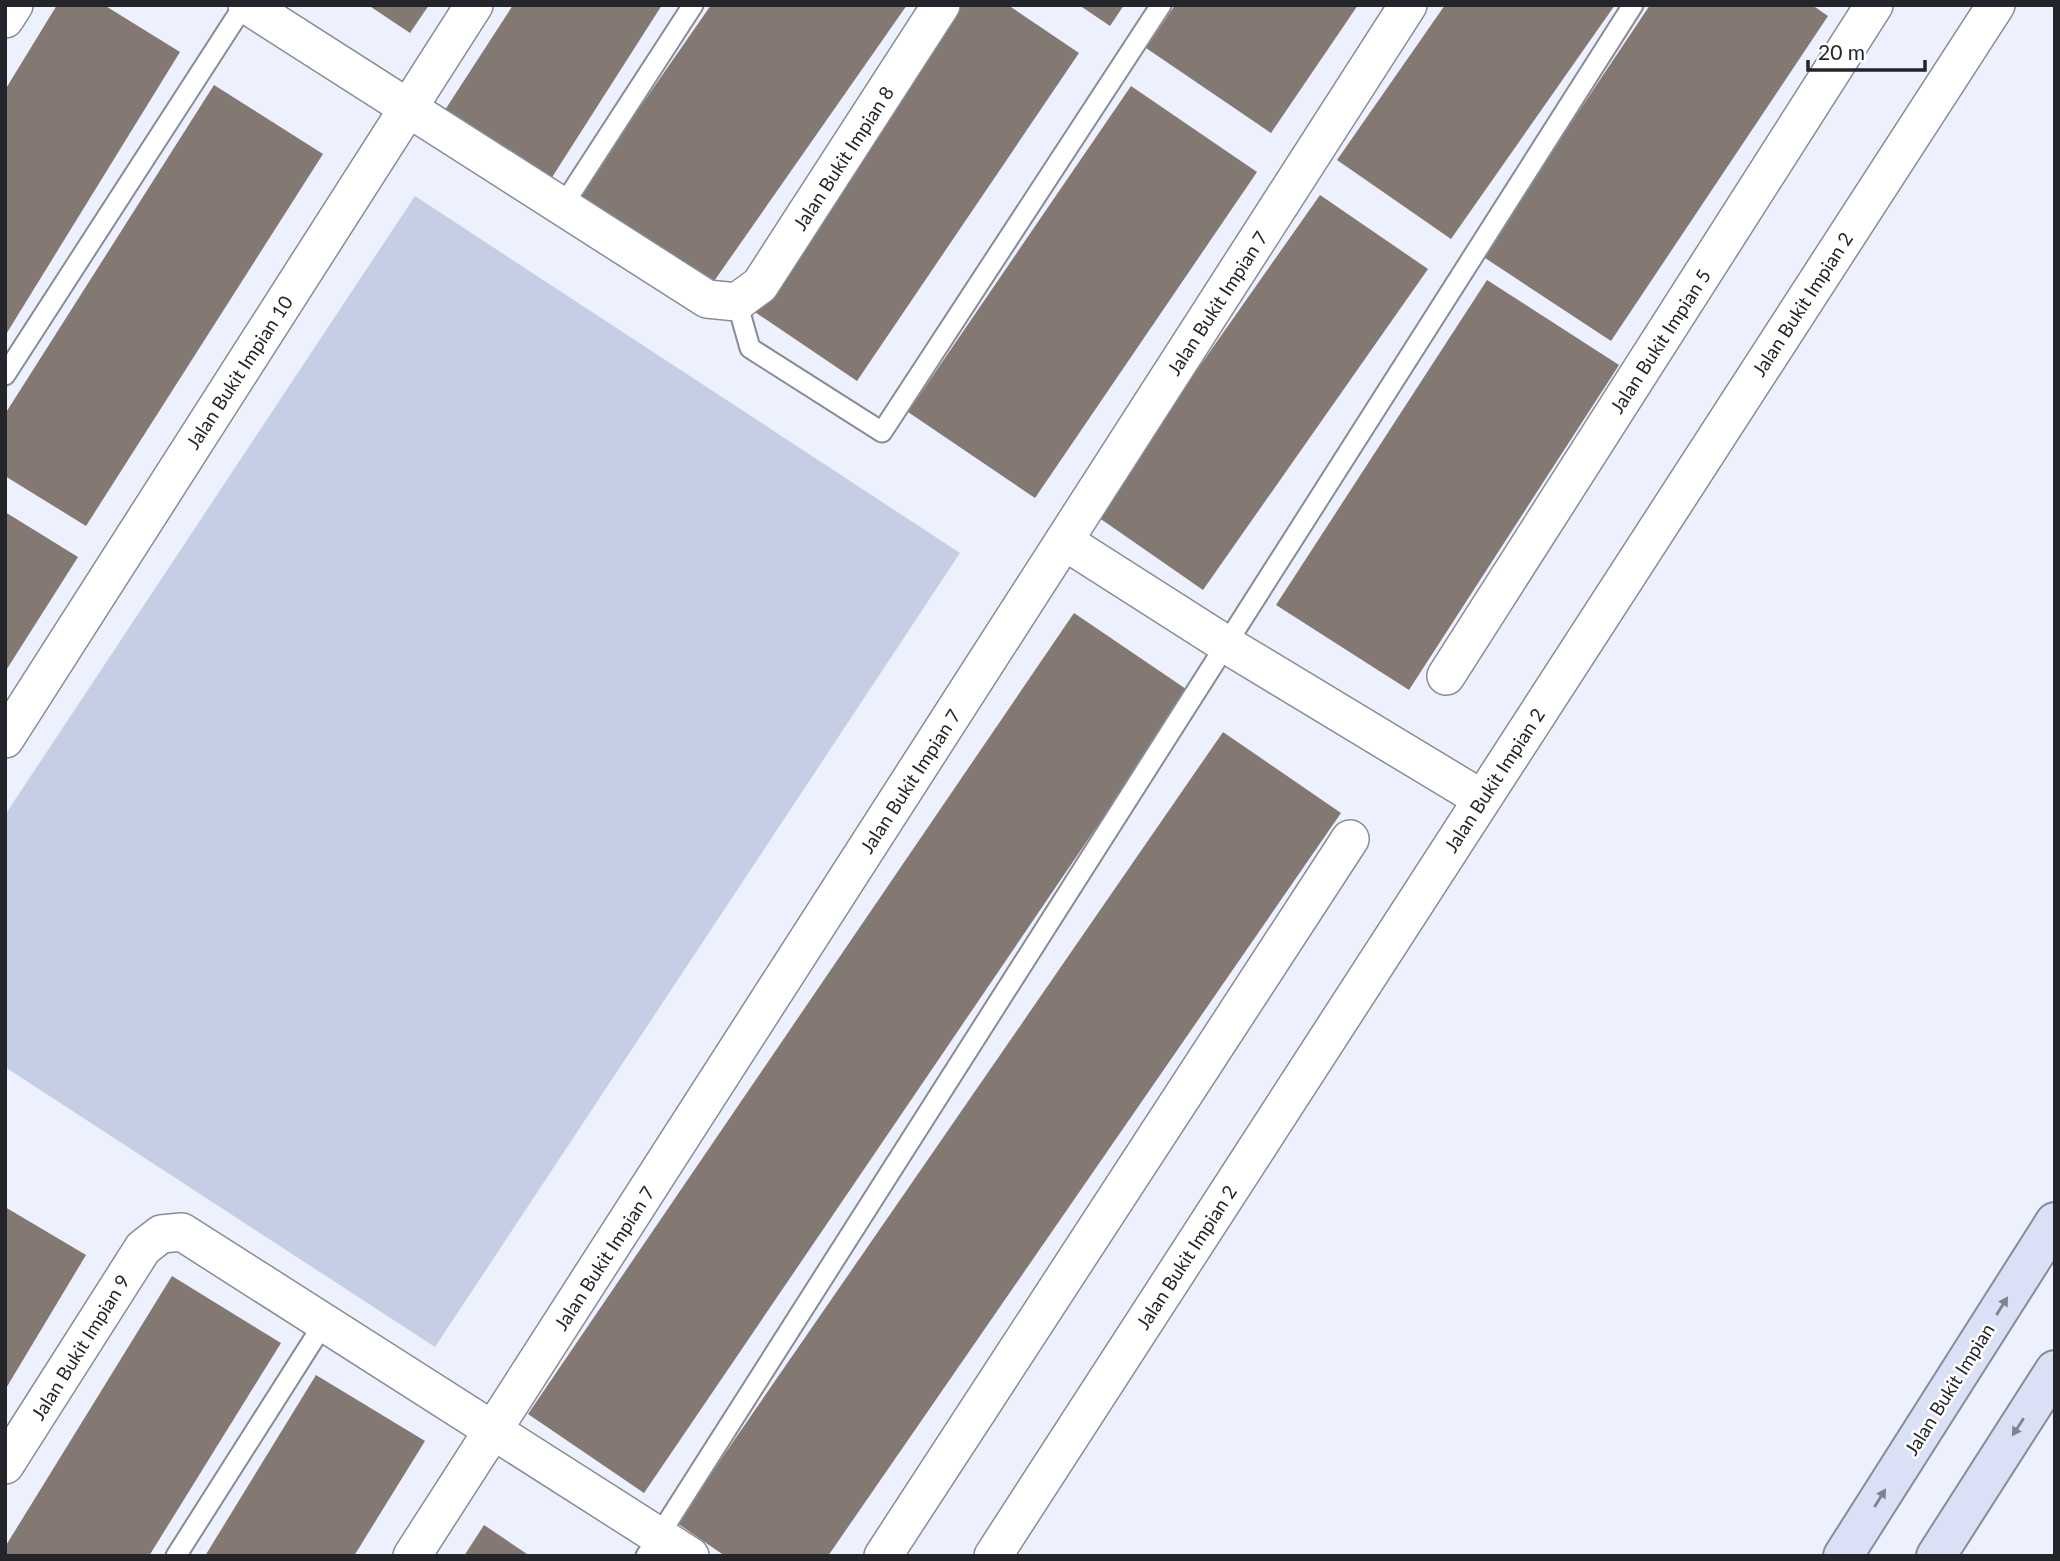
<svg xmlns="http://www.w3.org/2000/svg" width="2060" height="1561" viewBox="0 0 2060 1561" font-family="Lato,sans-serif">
<rect width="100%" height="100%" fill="#edf1fe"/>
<polygon fill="#c5cee4" points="415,196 960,553 435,1347 5,1067 5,815"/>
<g fill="#847873">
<polygon points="57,5 104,5 180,52 5,336 5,90"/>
<polygon points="368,5 429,5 410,33"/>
<polygon points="513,5 662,5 549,182 443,113"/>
<polygon points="711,5 907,5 703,297 572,205"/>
<polygon points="953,5 1008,5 1079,53 857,381 749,308"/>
<polygon points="1079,5 1124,5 1110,26"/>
<polygon points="1175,5 1358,5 1271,133 1146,48"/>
<polygon points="1445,5 1615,5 1451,239 1337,160"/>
<polygon points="1650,5 1812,5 1828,16 1611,341 1482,256"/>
<polygon points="214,85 323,154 86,526 5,476 5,414"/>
<polygon points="1131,86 1257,172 1035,498 908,412"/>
<polygon points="1320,195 1428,269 1203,590 1095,515"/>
<polygon points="1487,280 1619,365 1409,690 1276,605"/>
<polygon points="5,512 78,557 5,672"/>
<polygon points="1074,613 1189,691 644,1493 528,1414"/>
<polygon points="1223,732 1341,813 828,1556 725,1556 677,1523"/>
<polygon points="5,1207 86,1255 5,1390"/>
<polygon points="172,1276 281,1343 149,1556 5,1556 5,1547"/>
<polygon points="316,1375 425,1441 354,1556 205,1556"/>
<polygon points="484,1525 530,1556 464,1556"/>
</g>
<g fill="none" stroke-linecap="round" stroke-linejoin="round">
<defs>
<g id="lane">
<polyline points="562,207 693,5"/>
<polyline points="737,302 750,348 882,432 1161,5"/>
<polyline points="5,375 244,5"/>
<polyline points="176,1556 324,1323"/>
<polyline points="646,1556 1633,5"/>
</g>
<g id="street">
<polyline points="247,5 707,299 737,302 760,285 941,5"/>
<polyline points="5,19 14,5"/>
<polyline points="1064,541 1227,645 1482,799"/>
<polyline points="1446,676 1874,5"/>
<polyline points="5,739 474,5"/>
<polyline points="5,1465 143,1248 161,1234 182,1232 690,1556"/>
<polyline points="412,1556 1408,5"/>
<polyline points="883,1556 1350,839"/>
<polyline points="993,1556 1996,5"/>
</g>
<g id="secondary">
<polyline points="1843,1556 2055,1222"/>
<polyline points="1936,1556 2055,1370"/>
</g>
</defs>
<use href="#lane" stroke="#878c97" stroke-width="23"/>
<use href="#street" stroke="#878c97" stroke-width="40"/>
<use href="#secondary" stroke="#878c97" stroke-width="42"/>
<use href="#lane" stroke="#fff" stroke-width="19"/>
<use href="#street" stroke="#fff" stroke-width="37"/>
<use href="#secondary" stroke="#dae1f6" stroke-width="38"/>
</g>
<defs><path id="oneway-solid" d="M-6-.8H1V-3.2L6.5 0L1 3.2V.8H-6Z" transform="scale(1.75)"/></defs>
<g fill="#7f8390">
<use href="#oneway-solid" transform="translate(2002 1306) rotate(-58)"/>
<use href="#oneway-solid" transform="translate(2018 1427) rotate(123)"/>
<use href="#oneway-solid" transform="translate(1880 1498) rotate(-58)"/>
</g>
<g text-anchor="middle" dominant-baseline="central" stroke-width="5" stroke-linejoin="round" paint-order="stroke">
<g font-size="19" fill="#24252a" stroke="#fff">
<text transform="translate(843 158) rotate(-57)">Jalan Bukit Impian 8</text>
<text transform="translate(1217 303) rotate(-57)">Jalan Bukit Impian 7</text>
<text transform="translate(1802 304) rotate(-57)">Jalan Bukit Impian 2</text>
<text transform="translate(1660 341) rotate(-57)">Jalan Bukit Impian 5</text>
<text transform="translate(239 372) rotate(-57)">Jalan Bukit Impian 10</text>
<text transform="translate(1494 780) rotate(-57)">Jalan Bukit Impian 2</text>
<text transform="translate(910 781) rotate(-57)">Jalan Bukit Impian 7</text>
<text transform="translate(1186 1257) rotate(-57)">Jalan Bukit Impian 2</text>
<text transform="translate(604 1258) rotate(-57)">Jalan Bukit Impian 7</text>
<text transform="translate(80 1347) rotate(-58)">Jalan Bukit Impian 9</text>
<text transform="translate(1949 1389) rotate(-58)">Jalan Bukit Impian</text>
</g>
</g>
<rect width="2060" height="1561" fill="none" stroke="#24252a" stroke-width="14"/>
<path d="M1808 60v10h117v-10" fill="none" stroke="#24252a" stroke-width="3.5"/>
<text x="1818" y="60" font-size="21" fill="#24252a" stroke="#ffffff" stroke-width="5" paint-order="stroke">20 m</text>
</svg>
